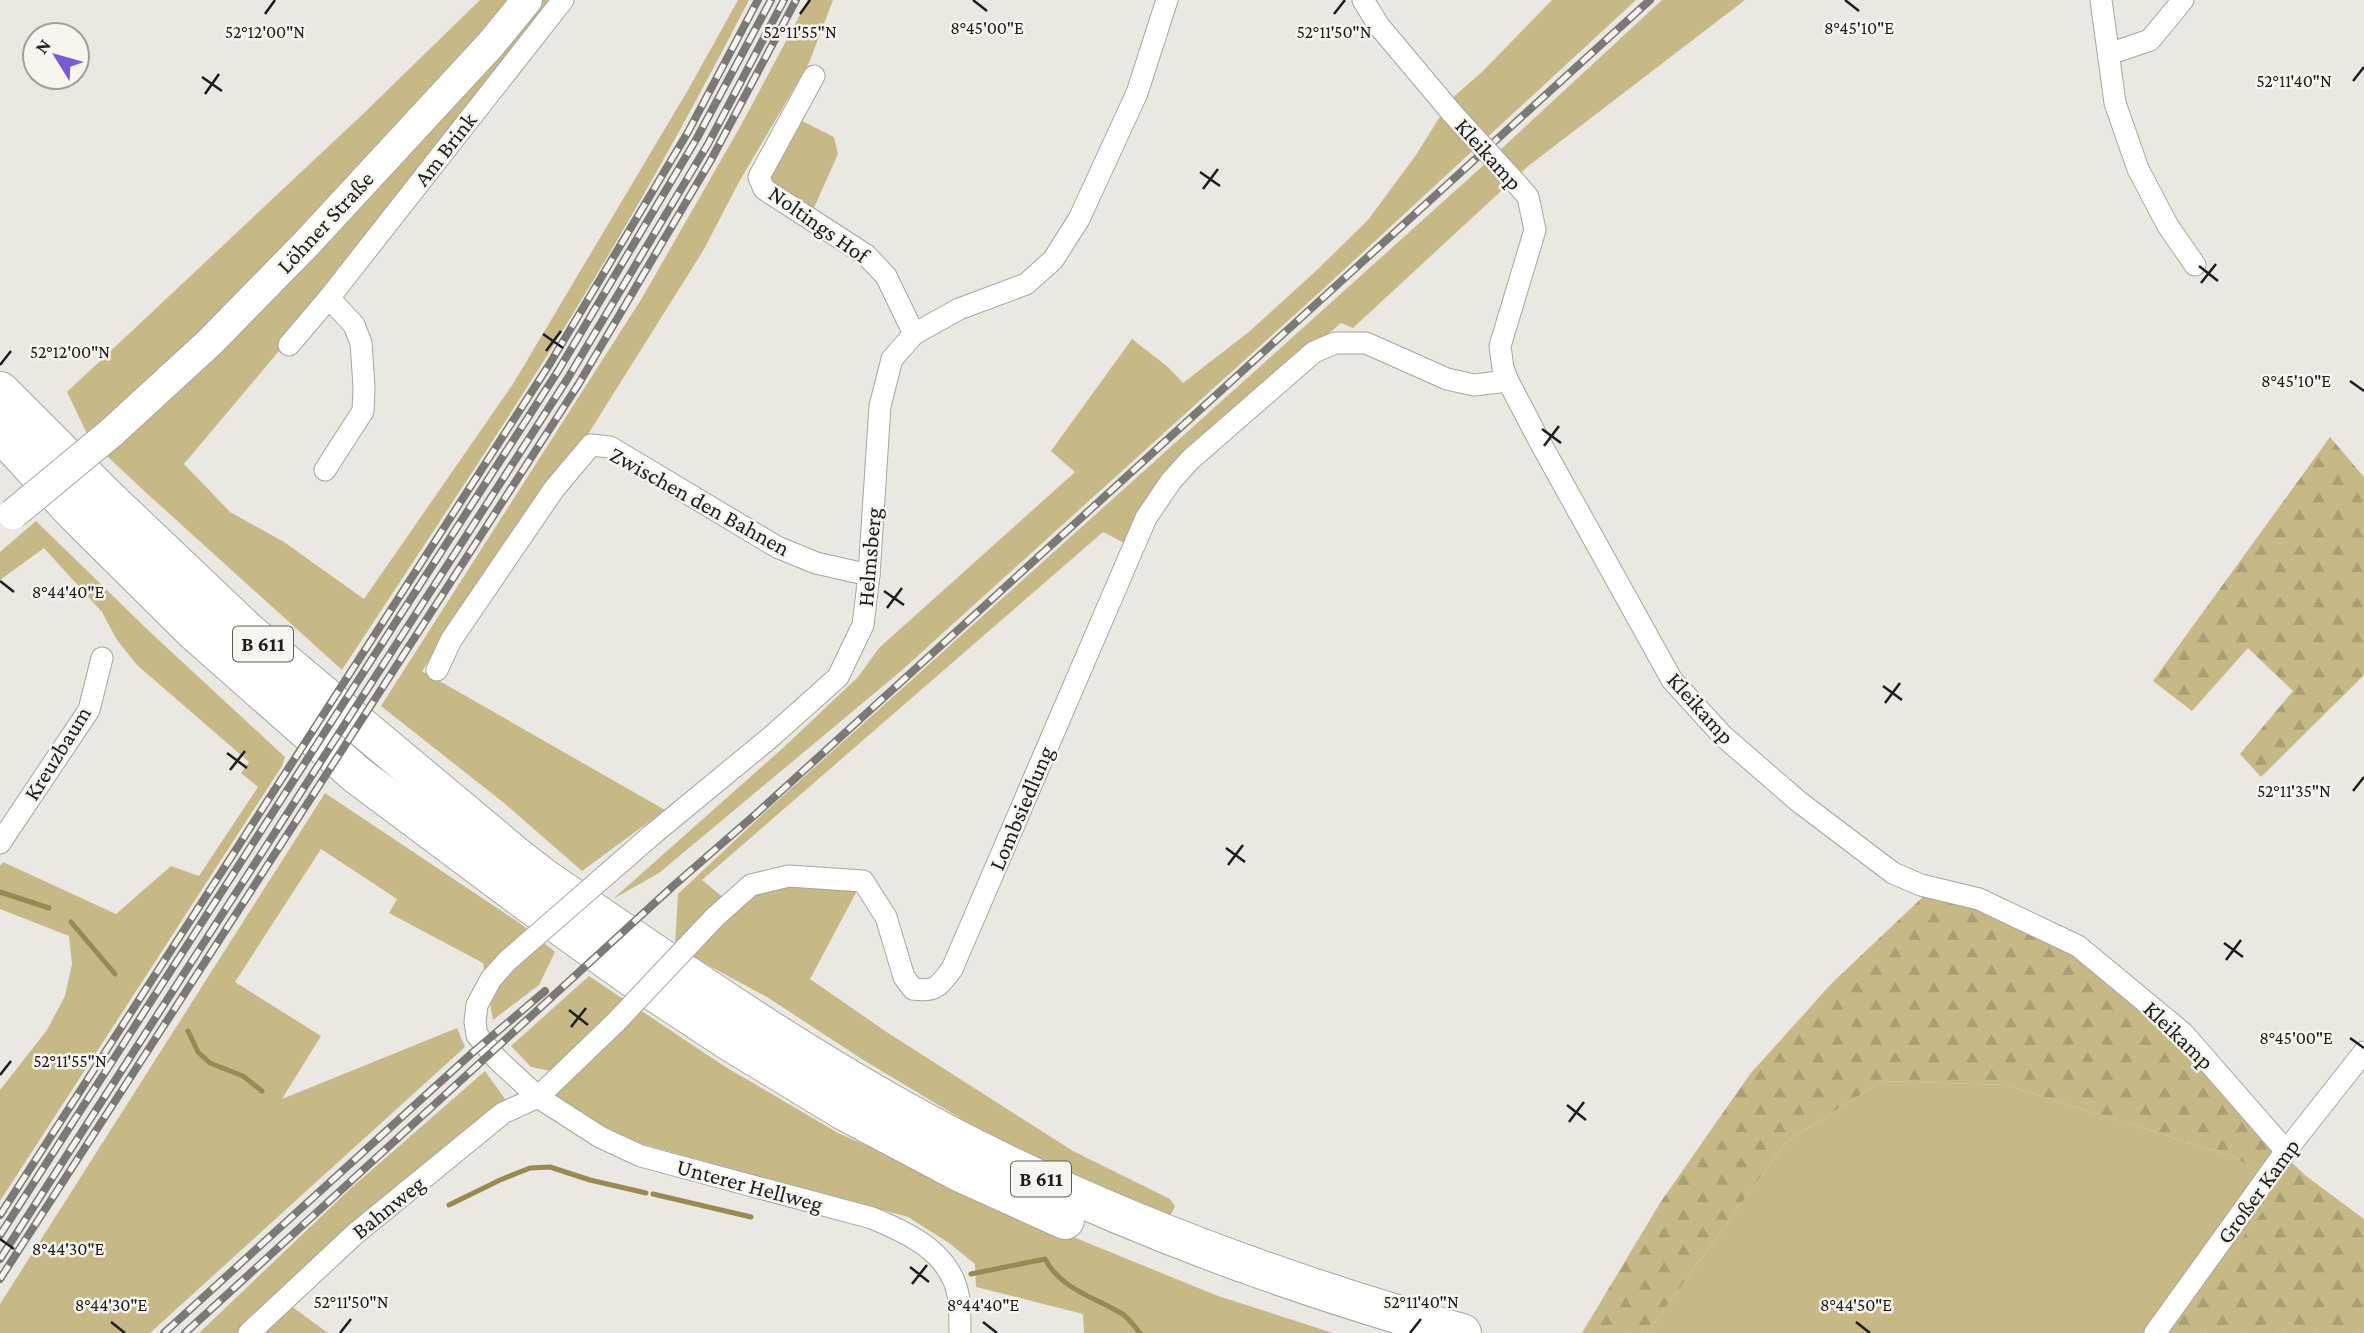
<svg xmlns="http://www.w3.org/2000/svg" width="2364" height="1333" viewBox="0 0 2364 1333" font-family="'Crimson Pro',serif">
<defs>
<pattern id="forest-firs" width="22" height="20" patternUnits="userSpaceOnUse" patternTransform="scale(1.75)"><rect width="22" height="20" fill="#c7b985"/><path d="M5 1l3.5 6h-7zM16 11l3.5 6h-7z" fill="#aa9f72"/></pattern>
</defs>
<rect width="100%" height="100%" fill="#e9e8e2"/>
<g fill="#c7b985">
<path d="M480,0H554L289,339L184,464L230,512L284,542L364,599L513,384L688,90L738,0H749C702,91 653,181 600,269C519,405 429,537 342,670L142,489L90,440L67,392L363,114Z"/>
<polygon points="808,0 833,0 809,63 739,182 703,251 585,439 549,485 422,671 665,810 582,871 504,803 381,706 642,298 740,127"/>
<polygon points="1552,0 1636,0 1322,290 901,671 659,873 613,899 784,747 858,677 879,648 1075,472 1051,451 1132,339 1168,367 1183,383 1250,331 1317,270 1368,220 1416,155 1451,99 1482,72"/>
<polygon points="1662,0 1745,0 1527,167 1353,328 1341,323 1186,454 1128,545 1103,532 702,880 724,898 675,945 678,894 765,812 1486,163"/>
<polygon points="796,118 834,137 838,154 813,210 770,184 768,171"/>
<polygon points="36,521 150,632 285,757 282,766 0,1201 0,1090 47,1030 65,996 72,964 69,936 0,909 0,866 3,862 116,914 171,866 199,876 258,787 241,773 249,762 137,665 117,640 102,612 44,548 0,580 0,552"/>
<polygon points="325,793 521,924 555,952 539,985 493,1020 483,963 389,913 397,899 321,849 235,982 321,1036 282,1099 457,1028 465,1047 150,1333 0,1333 0,1304"/>
<polygon points="777,886 858,889 810,979 885,1031 1040,1130 1073,1151 1170,1199 1175,1206 1172,1213 1165,1218 980,1130 865,1061 767,997 693,957 746,898"/>
<polygon points="589,976 623,999 607,1018 550,1071 531,1067 511,1046"/>
<polygon points="640,1010 724,1066 838,1133 1083,1241 1218,1296 1333,1333 1084,1333 1083,1314 976,1287 975,1264 949,1243 908,1217 645,1145 604,1128 553,1096"/>
<polygon points="485,1071 505,1099 500,1109 278,1295 238,1333 199,1333 350,1189"/>
<polygon points="1882,1081 2006,1085 2235,1157 2282,1188 2168,1333 1647,1333 1786,1142"/>
<polygon points="287,1303 328,1333 256,1333"/>
</g>
<g fill="url(#forest-firs)">
<polygon points="2330,437 2364,477 2364,675 2261,777 2240,754 2293,691 2248,648 2192,711 2153,681"/>
<polygon points="1927,893 1979,902 2073,950 2180,1036 2286,1157 2306,1176 2364,1219 2364,1333 2168,1333 2281,1188 2235,1157 2006,1085 1882,1081 1786,1142 1647,1333 1582,1333 1660,1203 1750,1074 1832,983"/>
</g>
<g fill="none" stroke-linecap="round" stroke-linejoin="round">
<g stroke="#9a8a52" stroke-width="5">
<polyline points="0,892 49,908"/>
<polyline points="71,922 115,974"/>
<polyline points="188,1031 198,1052 210,1063 243,1076 262,1091"/>
<polyline points="653,1194 751,1217"/>
<polyline points="449,1205 500,1180 530,1168 550,1167 590,1180 646,1193"/>
<path d="M971,1274L1045,1259C1060,1288 1093,1297 1121,1313C1128,1317 1134,1326 1140,1333"/>
</g>
<defs>
<g id="street">
<polyline points="1363,0 1379,26 1452,113"/>
<polyline points="2101,0 2115,103 2138,169 2168,226 2195,265"/>
<polyline points="2109,54 2150,40 2183,0"/>
<polyline points="814,76 759,177 764,189 866,255 886,276 914,334"/>
<polyline points="1516,183 1528,197 1535,230 1500,346 1503,368 1508,381 1541,444 1672,680 1723,736 1798,801 1893,873 1921,885 1979,899 2078,946 2183,1033 2286,1151"/>
<polyline points="289,345 329,298 563,0"/>
<polyline points="325,470 363,411 364,386 361,343 354,325 329,298"/>
<polyline points="437,670 451,640 554,489 591,445 610,447 777,547 816,563 869,575"/>
<polyline points="653,834 772,736 838,677 863,625 869,575 880,406 892,359 914,334 959,309 1026,284 1053,260 1079,219 1137,93 1167,0"/>
<polyline points="0,843 89,710 102,658"/>
<path d="M715,917L751,885L789,876L863,881L886,917L904,977L913,989C936,992 938,987 952,969L1146,518L1171,481L1191,459L1314,352L1335,343H1366L1447,379L1474,385L1508,381"/>
<path d="M507,961L491,979L477,1005L475,1022L477,1035L498,1060L538,1097L600,1137L641,1156L872,1218C911,1234 953,1254 959,1300C960,1311 960,1322 960,1333"/>
<polyline points="249,1333 355,1234 503,1113 538,1097 616,1022"/>
<polyline points="2155,1333 2286,1151 2364,1052"/>
</g>
<polyline id="secondary" points="111,433 210,342 306,244 491,44 527,0"/>
<g id="highway">
<path d="M0,391L103,494L247,631L517,857L544,878C683,973 822,1071 974,1148C1129,1226 1294,1286 1462,1333"/>
<polyline points="0,432 75,513 194,631 357,775 523,899 630,976 732,1043 844,1111 961,1173 1065,1220"/>
</g>
</defs>
<use href="#street" stroke="#a6a59f" stroke-width="23"/>
<use href="#secondary" stroke="#a6a59f" stroke-width="32"/>
<use href="#highway" stroke="#a6a59f" stroke-width="40"/>
<use href="#street" stroke="#fff" stroke-width="21"/>
<use href="#secondary" stroke="#fff" stroke-width="30"/>
<use href="#highway" stroke="#fff" stroke-width="38"/>
<defs>
<g id="rail">
<polyline points="0,1215 549,365 688,132 758,0"/>
<polyline points="0,1235 558,371 697,138 771,0"/>
<polyline points="0,1259 568,378 708,144 784,0"/>
<polyline points="0,1279 578,385 711,160 796,0"/>
<polyline points="164,1333 471,1054 545,991"/>
<polyline points="185,1333 672,887 757,813 1650,0"/>
</g>
</defs>
<use href="#rail" stroke="#7a7975" stroke-width="8"/>
<use href="#rail" stroke="#f7f5ef" stroke-width="5" stroke-dasharray="16" stroke-linecap="butt"/>
<defs>
<g id="street-bridge">
<polyline points="1452,113 1516,183"/>
<polyline points="507,961 653,834"/>
<polyline points="616,1022 715,917"/>
</g>
<polyline id="secondary-bridge" points="13,514 111,433"/>
</defs>
<use href="#street-bridge" stroke="#a6a59f" stroke-width="23" stroke-linecap="butt"/>
<use href="#secondary-bridge" stroke="#a6a59f" stroke-width="32" stroke-linecap="butt"/>
<use href="#street-bridge" stroke="#fff" stroke-width="21"/>
<use href="#secondary-bridge" stroke="#fff" stroke-width="30"/>
</g>
<path fill="none" stroke="#1e1d1b" stroke-width="2.5" d="M973,0L987,11M1845,0L1859,11M265,14L275,0M800,14L810,0M1334,14L1345,0M202,77L222,91M2353,81L2364,67M205,94L219,74M1200,172L1220,186M1203,189L1218,169M2199,266L2218,281M2201,283L2216,264M543,334L563,348M546,351L561,331M0,365L11,351M2350,381L2364,391M1542,429L1561,443M1544,446L1559,426M0,581L14,592M884,591L904,605M887,608L902,588M1883,686L1902,700M1885,703L1900,683M227,753L247,768M230,770L245,751M2353,791L2364,777M1226,848L1245,862M1228,865L1243,845M2224,943L2243,957M2226,960L2241,940M569,1010L588,1025M571,1027L586,1008M2350,1038L2364,1048M0,1075L11,1061M1567,1105L1586,1120M1569,1122L1584,1102M0,1239L14,1249M910,1267L929,1282M912,1284L927,1265M111,1322L125,1333M983,1322L997,1333M1856,1322L1870,1333M340,1333L351,1319M1410,1333L1421,1319"/>
<g text-anchor="middle" dominant-baseline="central" stroke-width="5" stroke-linejoin="round" paint-order="stroke">
<g fill="#f7f5ef" stroke="#5f5e5b" stroke-width="2">
<rect x="233" y="626.5" width="60" height="35" rx="5"/>
<rect x="1011" y="1161.5" width="60" height="35" rx="5"/>
</g>
<g font-size="21" font-weight="bold" fill="#1e1d1b">
<text x="263" y="644">B 611</text>
<text x="1041" y="1179">B 611</text>
</g>
<g font-size="23" fill="#1e1d1b" stroke="#f7f5ef">
<text transform="translate(445 149) rotate(-52)">Am Brink</text>
<text transform="translate(1489 154) rotate(48)">Kleikamp</text>
<text transform="translate(325 222) rotate(-47)">Löhner Straße</text>
<text transform="translate(819 224) rotate(35)">Noltings Hof</text>
<text transform="translate(700 501) rotate(29)">Zwischen den Bahnen</text>
<text transform="translate(869 557) rotate(-85)">Helmsberg</text>
<text transform="translate(1701 708) rotate(48)">Kleikamp</text>
<text transform="translate(57 753) rotate(-58)">Kreuzbaum</text>
<text transform="translate(1021 808) rotate(-67)">Lombsiedlung</text>
<text transform="translate(2179 1035) rotate(44)">Kleikamp</text>
<text transform="translate(750 1185) rotate(15)">Unterer Hellweg</text>
<text transform="translate(2258 1191) rotate(-54)">Großer Kamp</text>
<text transform="translate(388 1207) rotate(-39)">Bahnweg</text>
</g>
</g>
<g font-size="18" text-anchor="middle" fill="#1e1d1b" stroke="#f7f5ef" stroke-width="5" stroke-linejoin="round" paint-order="stroke">
<text x="987" y="34">8°45'00"E</text>
<text x="1859" y="34">8°45'10"E</text>
<text x="265" y="38">52°12'00"N</text>
<text x="800" y="38">52°11'55"N</text>
<text x="1334" y="38">52°11'50"N</text>
<text x="2294" y="87">52°11'40"N</text>
<text x="70" y="358">52°12'00"N</text>
<text x="2296" y="387">8°45'10"E</text>
<text x="68" y="598">8°44'40"E</text>
<text x="2294" y="797">52°11'35"N</text>
<text x="2296" y="1044">8°45'00"E</text>
<text x="70" y="1067">52°11'55"N</text>
<text x="68" y="1255">8°44'30"E</text>
<text x="351" y="1308">52°11'50"N</text>
<text x="1421" y="1308">52°11'40"N</text>
<text x="111" y="1311">8°44'30"E</text>
<text x="983" y="1311">8°44'40"E</text>
<text x="1856" y="1311">8°44'50"E</text>
</g>
<g transform="translate(56 56) rotate(307)"><circle r="33" fill="#f7f5ef" stroke="#a09f9a" stroke-width="2"/>
<path d="M0-5L12 26L0 18L-12 26Z" fill="#7a5ad4"/>
<text y="-10" font-size="19" font-weight="bold" text-anchor="middle" fill="#1e1d1b">N</text>
</g>
</svg>
